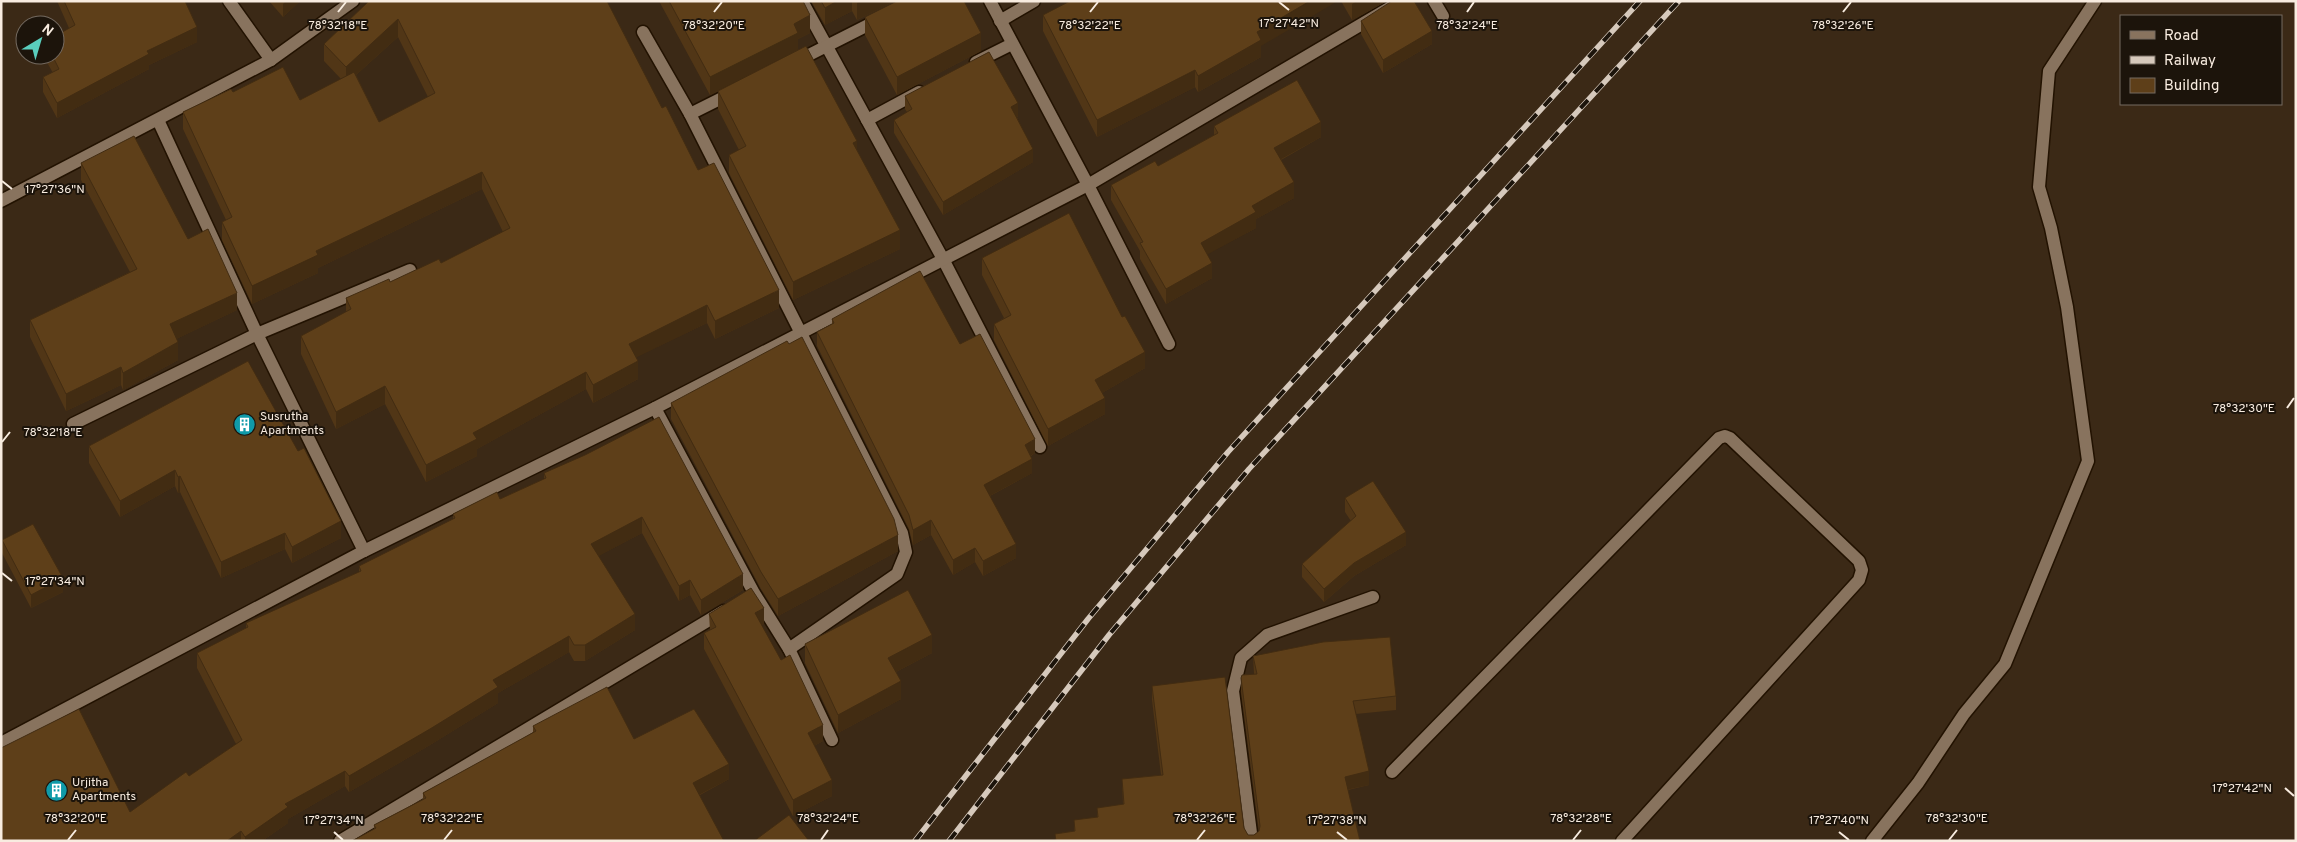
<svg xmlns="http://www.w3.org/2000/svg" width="2297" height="842" viewBox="0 0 2297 842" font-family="Overpass,sans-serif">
<rect width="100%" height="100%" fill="#3b2916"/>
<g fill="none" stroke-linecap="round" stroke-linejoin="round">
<defs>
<g id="minor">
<polyline points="229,1 271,60"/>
<polyline points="802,1 943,259 1040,447"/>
<polyline points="990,1 1088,185 1169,344"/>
<polyline points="1434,1 1443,16"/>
<polyline points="1000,21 1034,1"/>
<polyline points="643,32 690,114 902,533 906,552 897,574 789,649"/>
<polyline points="795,62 880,19"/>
<polyline points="976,62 1012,44"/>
<polyline points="690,114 732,93"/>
<polyline points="158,120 257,334 364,551"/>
<polyline points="867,120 919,92"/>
<polyline points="1,201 271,60 353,1"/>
<polyline points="655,408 754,593 789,649 832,740"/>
<polyline points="73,424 257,334 410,270"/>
<polyline points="1,743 364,551 655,408 1088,185 1401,1"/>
<polyline points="1392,772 1719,438 1725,436 1730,438 1859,561 1862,570 1859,580 1622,841"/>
<polyline points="340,841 724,611"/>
<polyline points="1252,841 1233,691 1241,658 1267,635 1373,597"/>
<polyline points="1872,841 1918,783 1964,714 2005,664 2088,461 2067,307 2051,228 2039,187 2049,71 2095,1"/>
</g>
</defs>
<use href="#minor" stroke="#221201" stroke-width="15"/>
<use href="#minor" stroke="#88735e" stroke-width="12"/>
<defs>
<g id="rail">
<polyline points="915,841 1088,619 1228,452 1640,1"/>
<polyline points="949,841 1109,635 1249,469 1679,1"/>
</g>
</defs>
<use href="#rail" stroke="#d6c9bc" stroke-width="5.5"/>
<use href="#rail" stroke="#1c140b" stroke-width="4" stroke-dasharray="11" stroke-linecap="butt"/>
</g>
<g fill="#513616" fill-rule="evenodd">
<polygon points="57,1 185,1 197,42 149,65 149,69 57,118 43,92 43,77 53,73 44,57 44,55 55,55 69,28"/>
<polygon points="269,1 300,1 283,17"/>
<path d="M369,1L662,108L779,308L715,339L707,323L636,357L638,379L593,403L586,389L477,449V456L426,482L385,404L336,429L301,354V336L346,312V298L390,282L441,263L503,232L482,189L318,268V273L252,304L222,240V222L226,220L183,129V112L233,92L300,100L341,79L324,61V44ZM398,37L428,97L379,122L356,75Z"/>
<polygon points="659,1 803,1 810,33 798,39 798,50 857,150 900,249 793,300 729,173 729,155 739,150 718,109 718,91 710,95"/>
<polygon points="811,1 895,1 857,20 852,11 825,25"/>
<polygon points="1341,1 1387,1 1352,20"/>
<polygon points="1043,15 1261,46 1261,57 1198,92 1195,87 1097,137 1043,31"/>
<polygon points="865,17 981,51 897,95 865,35"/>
<polygon points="1361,21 1432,44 1383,73 1361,34"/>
<polygon points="905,96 1018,116 1017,117 1033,162 943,215 894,133 894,120 907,112 905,109"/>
<polygon points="1214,126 1321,137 1281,160 1294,198 1256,219 1256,228 1207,254 1212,278 1166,304 1140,259 1140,251 1111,200 1111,185 1158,166 1214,135"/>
<polygon points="81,163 188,239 237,310 176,339 178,360 123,390 121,385 66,411 30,337 30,320 130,272 81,180"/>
<polygon points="982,258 1145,368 1102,393 1105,414 1048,446 994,340 994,324 1004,318 982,275"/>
<polygon points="832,319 960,344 1035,453 1031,456 1032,473 990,496 1016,558 983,576 975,562 953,575 931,535 913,545 909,529 817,346 817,332 832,324"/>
<polygon points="248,361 341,538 292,563 285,549 221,578 180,492 178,493 175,486 120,517 89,463 89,446"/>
<polygon points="671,403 898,551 778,616 761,589 671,419"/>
<polygon points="585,455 743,590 701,615 690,595 679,601 642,533 598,556 635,630 585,661 574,661 569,652 498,693 498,703 430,745 349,792 345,786 288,819 288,823 262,841 1,841 130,812 189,776 236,744 197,668 197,653 246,628 246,623 359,572 359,566 453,519 453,514 500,499 544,479 544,473"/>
<polygon points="1345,498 1406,545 1354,576 1324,602 1302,577 1302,564 1351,521 1345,512"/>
<polygon points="2,540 63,592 31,608 2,553"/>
<polygon points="709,614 764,624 761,625 823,741 814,746 832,796 793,816 704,649 704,633 710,630"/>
<polygon points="805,644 932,653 896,672 901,699 838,733 805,663"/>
<polygon points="1253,656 1396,696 1396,710 1356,714 1369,785 1348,790 1360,841 1055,841 1055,834 1074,831 1074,820 1097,817 1097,808 1123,805 1122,779 1161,775 1152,700 1152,686 1248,835 1254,835 1259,831 1241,691 1241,678 1254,674"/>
<polygon points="533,726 634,739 729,779 700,795 374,829 374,825 423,799 423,793 533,733"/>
</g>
<g fill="#422c12">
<polygon points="286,1 300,1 283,17 283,4"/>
<polygon points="837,1 852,1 852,11 825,25 825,8"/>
<polygon points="861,1 895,1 857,20 857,3"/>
<polygon points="1310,1 1338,1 1261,46 1261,57 1198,92 1198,76 1257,32"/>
<polygon points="1357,1 1387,1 1352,20 1352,4"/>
<polygon points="810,15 810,33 798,39 798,50 710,95 710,77 794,24"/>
<polygon points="398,19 398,37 346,84 346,67"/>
<polygon points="197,27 197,42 149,65 149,69 57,118 57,103 147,51"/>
<polygon points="1432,31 1432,44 1383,73 1383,60"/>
<polygon points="981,33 981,51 897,95 897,77"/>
<polygon points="1195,70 1195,87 1097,137 1097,120"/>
<polygon points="1018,103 1018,116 1011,120 1011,107"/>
<polygon points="1321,122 1321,137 1274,163 1274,148"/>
<polygon points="857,141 857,160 853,143"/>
<polygon points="1033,149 1033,162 943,215 943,202"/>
<polygon points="482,172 482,189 318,268 318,273 252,304 252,286 316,251"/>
<polygon points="1294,182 1294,198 1256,219 1256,228 1201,258 1201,243 1252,206"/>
<polygon points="900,230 900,249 793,300 793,282"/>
<polygon points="1212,263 1212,278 1166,304 1166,289"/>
<polygon points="779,290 779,308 715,339 715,321"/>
<polygon points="237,293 237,310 170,342 170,324"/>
<polygon points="707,305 707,323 629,361 629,344"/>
<polygon points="178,342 178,360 123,390 123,373"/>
<polygon points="1145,352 1145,368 1095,397 1095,380"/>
<polygon points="638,361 638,379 593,403 593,385"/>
<polygon points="121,367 121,385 66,411 66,394"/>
<polygon points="586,372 586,389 477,449 477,456 426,482 426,465 473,433"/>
<polygon points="385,386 385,404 336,429 336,412"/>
<polygon points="1105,398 1105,414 1048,446 1048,429"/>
<polygon points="1035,439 1035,453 1025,459 1025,445"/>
<polygon points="1032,459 1032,473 984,499 984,485"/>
<polygon points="175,470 175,486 120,517 120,501"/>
<polygon points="180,476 180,492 178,493 178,477"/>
<polygon points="642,517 642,533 591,560 591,544"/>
<polygon points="931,520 931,535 913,545 913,530"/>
<polygon points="341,521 341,538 292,563 292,547"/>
<polygon points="1406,532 1406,545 1354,576 1324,602 1324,589 1354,563"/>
<polygon points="285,533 285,549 221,578 221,562"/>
<polygon points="898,535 898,551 778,616 778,599"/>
<polygon points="1016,544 1016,558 983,576 983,561"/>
<polygon points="975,548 975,562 953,575 953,560"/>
<polygon points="743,574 743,590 701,615 701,600"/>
<polygon points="63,578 63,592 31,608 31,595"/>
<polygon points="690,580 690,595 679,601 679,586"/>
<polygon points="764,608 764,624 755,628 755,613"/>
<polygon points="635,614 635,630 585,661 585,645"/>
<polygon points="932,635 932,653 888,676 888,658"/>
<polygon points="569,636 569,652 498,693 498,703 430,745 349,792 349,776 493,680"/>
<polygon points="901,681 901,699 838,733 838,715"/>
<polygon points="823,725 823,741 808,749 808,733"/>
<polygon points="729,764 729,779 693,798 693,783"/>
<polygon points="345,771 345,786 288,819 288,823 262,841 245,841 245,837 285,804"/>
<polygon points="1369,771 1369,785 1345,790 1345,777"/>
<polygon points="832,780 832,796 793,816 793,800"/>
<polygon points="241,831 241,841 227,841"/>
</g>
<g fill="#5e3f19" stroke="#422c12">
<polygon points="64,1 185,1 197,27 147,51 149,54 57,103 43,77 59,69 52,55 55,55 55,36 75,25"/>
<polygon points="369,1 607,1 662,108 666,106 698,170 714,163 779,290 715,321 707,305 629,344 638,361 593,385 586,372 473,433 477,439 426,465 385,386 336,412 301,336 351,309 346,298 389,279 390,282 439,259 441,263 510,228 482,172 316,251 318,255 252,286 222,222 232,217 183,112 231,89 233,92 283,67 300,100 354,72 379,122 435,93 398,19 346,67 324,44"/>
<polygon points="669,1 803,1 810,15 794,24 798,33 710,77"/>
<polygon points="821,1 837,1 825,8"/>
<polygon points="897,1 964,1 981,33 897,77 865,17"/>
<polygon points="1070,1 1310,1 1257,32 1261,40 1198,76 1195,70 1097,120 1043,15"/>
<polygon points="1392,1 1414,1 1432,31 1383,60 1361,21"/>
<polygon points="806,46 857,141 853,143 900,230 793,282 729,155 746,146 718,91"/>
<polygon points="989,52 1018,103 1011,107 1033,149 943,202 894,120 912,109 905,96"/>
<polygon points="1297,80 1321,122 1274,148 1294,182 1252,206 1256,212 1201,243 1212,263 1166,289 1140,243 1143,242 1111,185 1155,161 1158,166 1218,133 1214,126"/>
<polygon points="134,136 188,239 208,229 237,293 170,324 178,342 123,373 121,367 66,394 30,320 137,269 81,163"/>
<polygon points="1069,213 1122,317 1125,316 1145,352 1095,380 1105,398 1048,429 994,324 1011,315 982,258"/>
<polygon points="920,271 960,344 980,334 1035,439 1025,445 1032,459 984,485 1016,544 983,561 975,548 953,560 931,520 913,530 909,515 817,332 834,323 832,319"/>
<polygon points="802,337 894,519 898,535 778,599 761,572 671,403 787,341 789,344"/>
<polygon points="248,361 298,451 304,448 341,521 292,547 285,533 221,562 180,476 178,477 175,470 120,501 89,446"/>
<polygon points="659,417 743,574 701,600 690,580 679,586 642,517 591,544 635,614 585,645 574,645 569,636 493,680 498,687 430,729 349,776 345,771 285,804 288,807 245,837 241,831 227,841 1,841 1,748 79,709 130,812 186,772 189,776 242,740 197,653 248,627 246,623 361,571 359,566 455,518 453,514 497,492 500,499 546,478 544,473 585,455"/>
<polygon points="1373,481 1406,532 1354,563 1324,589 1302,564 1356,516 1345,498"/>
<polygon points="33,524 63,578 31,595 2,540"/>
<polygon points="751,588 764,608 755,613 781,660 790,655 823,725 808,733 832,780 793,800 704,633 716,627 709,614"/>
<polygon points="908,590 932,635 888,658 901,681 838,715 805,644"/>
<polygon points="1390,637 1396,696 1353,701 1369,771 1345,777 1360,841 1056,841 1055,834 1075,831 1074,820 1098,817 1097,808 1124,804 1122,779 1163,775 1152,686 1225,677 1244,828 1248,835 1254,835 1259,831 1260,826 1241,678 1242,675 1257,674 1253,656 1323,642"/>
<polygon points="607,687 634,739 694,709 729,764 693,783 724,841 352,841 376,828 374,825 426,798 423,793 536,731 533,726"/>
<polygon points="789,815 809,841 754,841"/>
</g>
<path fill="none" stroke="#f8ece0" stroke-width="2" d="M1279,2L1289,10M338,12L346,2M714,12L722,2M1090,12L1098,2M1467,12L1474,2M1843,12L1851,2M2,181L12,189M2287,408L2294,398M2,442L10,432M2,573L12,581M2285,788L2294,796M334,832L343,840M1337,832L1347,840M1839,832L1849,840M68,840L76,830M444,840L452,830M821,840L828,830M1197,840L1205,830M1573,840L1581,830M1949,840L1957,830"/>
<defs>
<symbol id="building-disc" viewBox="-11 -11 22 22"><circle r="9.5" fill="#0f9aa8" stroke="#1c140b"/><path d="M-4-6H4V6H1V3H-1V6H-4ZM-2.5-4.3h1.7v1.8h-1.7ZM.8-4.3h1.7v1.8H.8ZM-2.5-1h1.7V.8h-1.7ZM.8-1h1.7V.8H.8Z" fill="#fff"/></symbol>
</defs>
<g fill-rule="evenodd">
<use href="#building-disc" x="232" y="412" width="25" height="25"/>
<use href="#building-disc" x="44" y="778" width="25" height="25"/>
</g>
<g text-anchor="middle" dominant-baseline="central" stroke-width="4" stroke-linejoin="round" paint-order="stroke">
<g font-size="12" fill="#f8ece0" stroke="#1c140b" text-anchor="start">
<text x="260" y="417">Susrutha<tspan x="260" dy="14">Apartments</tspan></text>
<text x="72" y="783">Urjitha<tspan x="72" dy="14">Apartments</tspan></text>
</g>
</g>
<g font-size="12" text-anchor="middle" fill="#f8ece0" stroke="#1c140b" stroke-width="4" stroke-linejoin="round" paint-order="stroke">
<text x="1289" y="27">17°27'42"N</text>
<text x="338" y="29">78°32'18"E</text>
<text x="714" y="29">78°32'20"E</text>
<text x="1467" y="29">78°32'24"E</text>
<text x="1843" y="29">78°32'26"E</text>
<text x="1090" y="29">78°32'22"E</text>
<text x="55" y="193">17°27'36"N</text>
<text x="2244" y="412">78°32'30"E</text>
<text x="53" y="436">78°32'18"E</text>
<text x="55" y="585">17°27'34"N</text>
<text x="2242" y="792">17°27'42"N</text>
<text x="76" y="822">78°32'20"E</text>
<text x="452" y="822">78°32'22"E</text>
<text x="828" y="822">78°32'24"E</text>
<text x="1205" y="822">78°32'26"E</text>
<text x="1581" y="822">78°32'28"E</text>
<text x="1957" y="822">78°32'30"E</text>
<text x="334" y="824">17°27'34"N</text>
<text x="1337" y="824">17°27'38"N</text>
<text x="1839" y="824">17°27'40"N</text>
</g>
<rect width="2297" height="842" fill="none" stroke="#f8ece0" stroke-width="5"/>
<rect x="2120" y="15" width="162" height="90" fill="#1c140b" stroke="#746a60"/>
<rect x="2130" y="31" width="25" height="8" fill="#88735e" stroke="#746a60"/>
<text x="2164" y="40" font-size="15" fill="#f8ece0">Road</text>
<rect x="2130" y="56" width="25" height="8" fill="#d6c9bc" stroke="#746a60"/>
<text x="2164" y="65" font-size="15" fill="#f8ece0">Railway</text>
<rect x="2130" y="78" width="25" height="15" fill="#5e3f19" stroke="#746a60"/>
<text x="2164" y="90" font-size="15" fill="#f8ece0">Building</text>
<g transform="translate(40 40) rotate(38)"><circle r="24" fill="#1c140b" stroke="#746a60"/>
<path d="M0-4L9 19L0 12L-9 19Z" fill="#5acebd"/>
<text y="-8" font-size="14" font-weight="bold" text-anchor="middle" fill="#f8ece0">N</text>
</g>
</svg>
